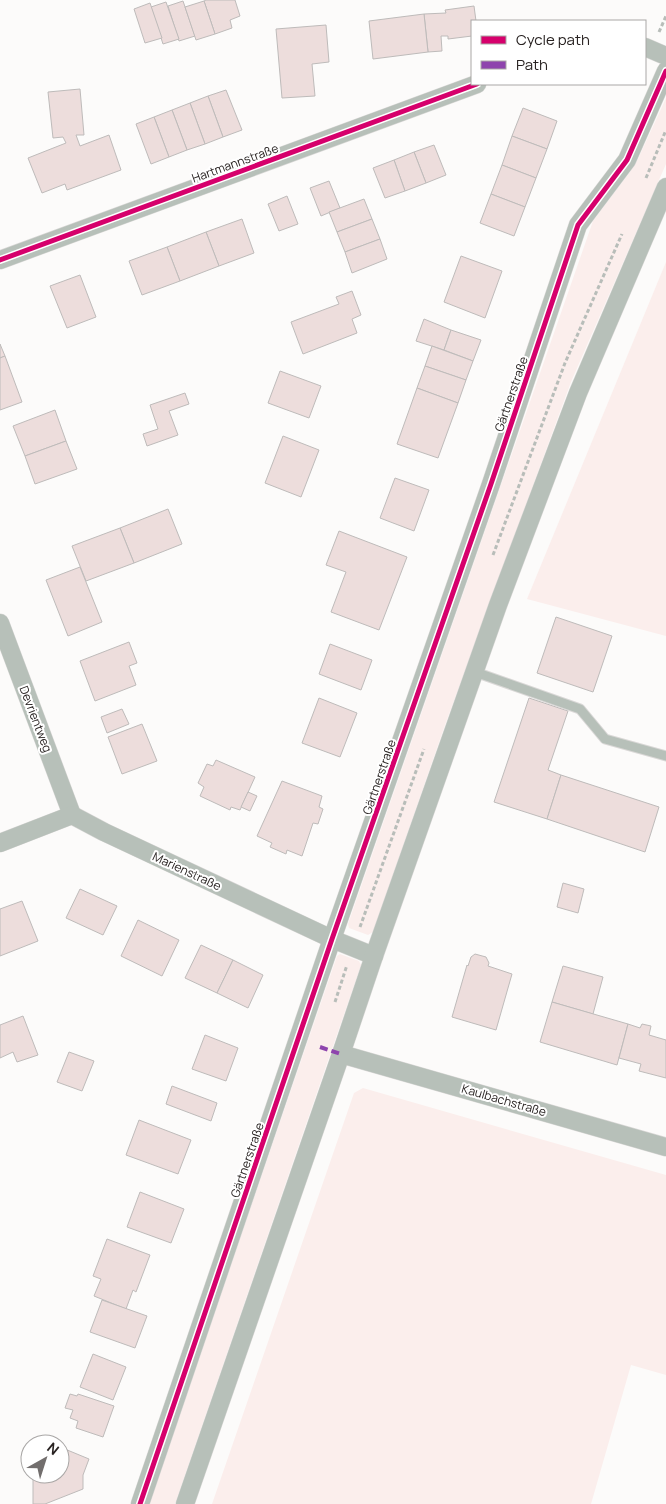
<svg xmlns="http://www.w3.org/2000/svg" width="666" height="1504" viewBox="0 0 666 1504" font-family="Manrope,sans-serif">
<rect width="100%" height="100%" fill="#fcfbfa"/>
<g fill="#fbeeec">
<polygon points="666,98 666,164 571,382 445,725 373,932 368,935 349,928 348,924 593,221 630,172 638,159"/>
<polygon points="666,262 666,636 527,599"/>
<polygon points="340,954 359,961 361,965 175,1504 149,1504 337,956"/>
<polygon points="363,1088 666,1175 666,1375 631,1365 591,1504 212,1504 354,1093"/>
</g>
<g fill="#eddddc" stroke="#bebbba">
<polygon points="206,0 235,0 240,16 230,20 232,28 215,34 204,1"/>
<polygon points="183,1 195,36 179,41 168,6"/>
<polygon points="204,1 215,34 196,40 185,7"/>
<polygon points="166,2 179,39 163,44 151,7"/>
<polygon points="150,3 162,38 145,43 134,9"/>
<polygon points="474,6 476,21 472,21 472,36 448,39 448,36 441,36 442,51 428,52 424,14 446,13 445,10"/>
<polygon points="424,14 428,52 373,59 369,21"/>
<polygon points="326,25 329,62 312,64 315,96 282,98 276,29"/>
<polygon points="80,89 84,135 76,135 80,146 109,135 121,170 67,190 65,184 42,193 28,158 66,143 63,137 53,138 48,92"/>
<polygon points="226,90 242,130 223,137 208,96"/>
<polygon points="208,96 223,137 205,144 190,103"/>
<polygon points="190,103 205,144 187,150 172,110"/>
<polygon points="523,108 557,121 547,149 512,136"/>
<polygon points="172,110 187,150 169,157 154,117"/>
<polygon points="154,117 169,157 151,164 136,124"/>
<polygon points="512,136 547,149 536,178 502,165"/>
<polygon points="434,145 446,175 426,183 414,152"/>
<polygon points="414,152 426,183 405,191 394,160"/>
<polygon points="394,160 405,191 385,198 373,168"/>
<polygon points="502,165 536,178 525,207 491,194"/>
<polygon points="329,181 340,208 321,216 310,188"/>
<polygon points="491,194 525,207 514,236 480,223"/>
<polygon points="287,196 298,224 279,231 268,204"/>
<polygon points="364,199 372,219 337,232 329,212"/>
<polygon points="242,219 254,253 219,266 206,232"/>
<polygon points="372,219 380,239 345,252 337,232"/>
<polygon points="206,232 219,266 180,281 167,247"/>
<polygon points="380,239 387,259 352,273 345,252"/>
<polygon points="167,247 180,281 142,295 129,261"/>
<polygon points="461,256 502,271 485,318 444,302"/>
<polygon points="80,275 96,317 67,328 50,286"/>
<polygon points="352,291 361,315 352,319 357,333 303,354 291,322 339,304 336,297"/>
<polygon points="424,319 451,330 444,350 416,341"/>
<polygon points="451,330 481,340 473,361 444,350"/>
<polygon points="0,344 5,356 0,358"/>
<polygon points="432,346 473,361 466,380 425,366"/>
<polygon points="5,356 22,402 0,410 0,358"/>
<polygon points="425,366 466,380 458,403 417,388"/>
<polygon points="280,371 321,386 309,418 268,403"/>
<polygon points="417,388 458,403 438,458 397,444"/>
<polygon points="185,393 189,404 169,411 178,435 147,446 143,434 158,429 150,405"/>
<polygon points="55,410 66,441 25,456 13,426"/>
<polygon points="283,436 319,450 301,497 265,483"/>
<polygon points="66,441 77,469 35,484 25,456"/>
<polygon points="395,478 429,490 414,531 380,518"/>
<polygon points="168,509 182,544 134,563 120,528"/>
<polygon points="120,528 134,563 86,581 72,546"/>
<polygon points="339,531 407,557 379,630 331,612 346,572 326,565"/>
<polygon points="80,567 102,622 68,636 46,580"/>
<polygon points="556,617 612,636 593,692 537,673"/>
<polygon points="129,642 137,663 129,666 136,685 95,701 80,661"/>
<polygon points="330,644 372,660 361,690 319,674"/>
<polygon points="319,698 357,713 340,757 302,743"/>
<polygon points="529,698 568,711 548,770 561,775 547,819 494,802"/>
<polygon points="122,709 129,724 107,733 101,717"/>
<polygon points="142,724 157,761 122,774 108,737"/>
<polygon points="216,760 255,777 240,810 231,807 230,810 200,796 204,787 198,783 207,764 213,766"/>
<polygon points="561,775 659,807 645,852 547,819"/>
<polygon points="282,781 322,796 319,807 323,809 318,824 313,823 302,856 287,850 286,854 270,847 272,843 257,836"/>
<polygon points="248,792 257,796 250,811 241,807"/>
<polygon points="563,883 584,889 578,913 557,907"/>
<polygon points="80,889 117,906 103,935 66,918"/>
<polygon points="22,901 38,941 0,956 0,909"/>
<polygon points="138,920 179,940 162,976 121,956"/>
<polygon points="201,945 233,960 217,993 185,978"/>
<polygon points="475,954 486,957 489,963 488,966 512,974 496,1030 452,1017 467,965 468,966 471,957"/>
<polygon points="233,960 263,975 248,1008 217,993"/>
<polygon points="563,966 603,977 593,1014 552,1002"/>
<polygon points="552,1002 628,1024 617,1065 540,1042"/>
<polygon points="23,1016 38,1055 17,1062 13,1052 0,1058 0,1025"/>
<polygon points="628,1024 640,1028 642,1024 651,1026 649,1035 666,1040 666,1078 639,1071 641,1064 619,1058"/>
<polygon points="205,1035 238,1048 226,1081 192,1069"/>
<polygon points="69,1052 94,1061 82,1091 57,1082"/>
<polygon points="172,1086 217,1103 211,1121 166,1104"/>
<polygon points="139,1120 191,1140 178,1174 126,1155"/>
<polygon points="140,1192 184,1209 171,1243 127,1227"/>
<polygon points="107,1239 150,1255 136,1292 133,1290 126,1309 94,1296 101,1279 93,1276"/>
<polygon points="102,1300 147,1316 135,1348 90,1332"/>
<polygon points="93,1354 126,1367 113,1400 80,1387"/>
<polygon points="70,1394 77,1396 78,1394 114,1406 103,1437 76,1428 78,1421 70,1418 73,1410 65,1408"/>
<polygon points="60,1447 89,1459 83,1475 83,1489 45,1504 33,1504 33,1474 60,1474"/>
</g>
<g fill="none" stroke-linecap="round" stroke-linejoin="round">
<defs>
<polyline id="lane" points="475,672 580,709 605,739 666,756"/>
<g id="street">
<polyline points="645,47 666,56"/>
<polyline points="0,260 477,84"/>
<polyline points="0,623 72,815"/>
<polyline points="72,815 104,832 332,939 374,956"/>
<polyline points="0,843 72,815"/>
<polyline points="341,1054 666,1147"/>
<polyline points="140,1504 332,939 491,484 578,225 627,160 666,71"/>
<polyline points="185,1504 341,1054 374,956 498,605 578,393 666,187"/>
</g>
</defs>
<use href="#lane" stroke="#dad8d7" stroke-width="11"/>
<use href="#street" stroke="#dad8d7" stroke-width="19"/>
<g stroke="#b8bdb9" stroke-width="3" stroke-dasharray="4 2.5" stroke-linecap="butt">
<polyline points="659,32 666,16"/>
<polyline points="646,178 666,130"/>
<polyline points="493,555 565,363 622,234"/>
<polyline points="360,927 424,749"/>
<polyline points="335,1002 347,965"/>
</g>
<use href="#lane" stroke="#b7c0b9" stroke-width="9"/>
<use href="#street" stroke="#b7c0b9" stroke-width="18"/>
<polyline stroke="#8e44ad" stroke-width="4" stroke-dasharray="8 4" stroke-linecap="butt" points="320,1047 341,1054"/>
<defs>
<g id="cycleway">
<polyline points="0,260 477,84"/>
<polyline points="140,1504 332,939 491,484 578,225 627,160 666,71"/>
</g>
</defs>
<use href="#cycleway" stroke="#fff" stroke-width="8"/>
<use href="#cycleway" stroke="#d6006c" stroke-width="5"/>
</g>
<g text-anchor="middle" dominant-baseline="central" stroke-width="4" stroke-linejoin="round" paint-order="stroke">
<g font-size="12" fill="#282221" stroke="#fff">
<text transform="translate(235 163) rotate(-20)">Hartmannstraße</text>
<text transform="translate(511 394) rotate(-71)">Gärtnerstraße</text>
<text transform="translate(36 719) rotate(69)">Devrientweg</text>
<text transform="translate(379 777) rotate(-71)">Gärtnerstraße</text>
<text transform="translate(187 871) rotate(25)">Marienstraße</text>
<text transform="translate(504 1100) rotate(16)">Kaulbachstraße</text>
<text transform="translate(247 1160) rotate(-71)">Gärtnerstraße</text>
</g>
</g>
<rect x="471" y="20" width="175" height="65" fill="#ffffff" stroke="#a9a7a6"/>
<rect x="481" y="36" width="25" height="8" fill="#d6006c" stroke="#a9a7a6"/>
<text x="516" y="45" font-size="15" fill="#282221">Cycle path</text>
<rect x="481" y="61" width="25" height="8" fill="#8e44ad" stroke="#a9a7a6"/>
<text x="516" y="70" font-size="15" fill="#282221">Path</text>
<g transform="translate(45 1459) rotate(39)"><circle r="24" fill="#ffffff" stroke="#a9a7a6"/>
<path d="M0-4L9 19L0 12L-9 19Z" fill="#726e6d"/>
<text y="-8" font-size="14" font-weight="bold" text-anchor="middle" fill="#282221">N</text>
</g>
</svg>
